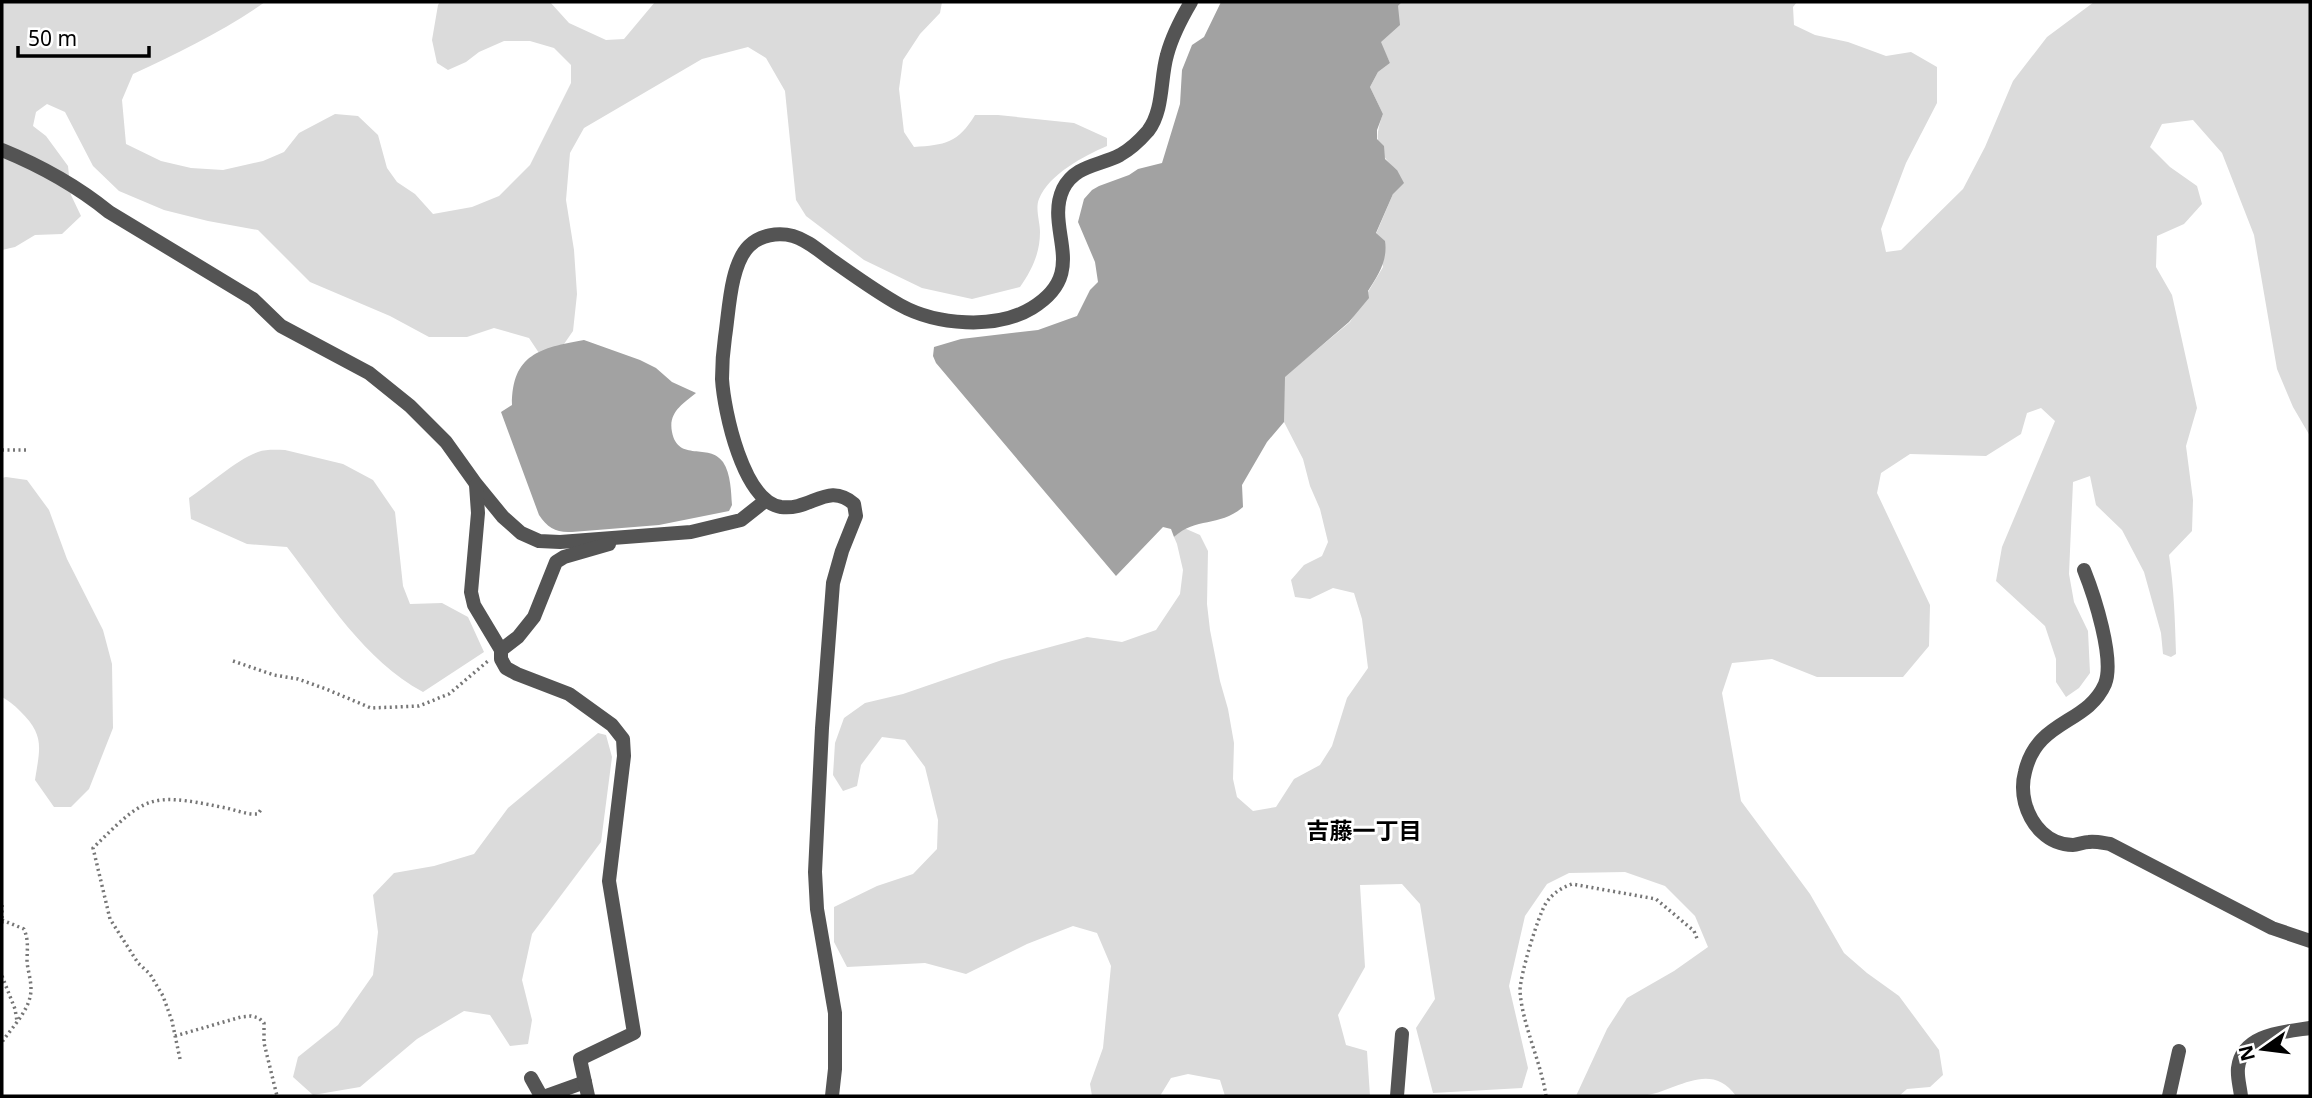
<svg xmlns="http://www.w3.org/2000/svg" width="2312" height="1098" viewBox="0 0 2312 1098" font-family="'Noto Sans','Noto Sans JP',sans-serif">
<rect width="100%" height="100%" fill="#fff"/>
<g fill="#dbdbdb">
<path d="M2,2H265C224,31 178,53 133,74L122,100L126,144L161,161L191,168L223,170L263,161L284,152L299,133L335,114L358,116L378,135L387,168L397,182L415,194L433,214L472,207L499,196L530,165L571,83V65L554,48L530,41H504L479,52L466,62L448,70L437,63L432,40L438,5L440,2H550L569,23L606,40L624,39L655,2H942L940,13L920,34L903,60L899,89L904,132L914,147C945,145 958,143 975,115H998L1074,123L1107,138V146C1084,156 1049,174 1039,199C1035,208 1040,222 1040,232C1040,253 1032,270 1020,287L972,299L922,288L864,260L806,216L796,200L785,91L766,58L748,47L702,59L584,128L570,153L566,200L574,250L577,294L573,331L564,344L539,353L529,338L494,328L467,337H429L390,316L310,282L258,230L208,221L164,210L119,191L93,166L65,112L47,104L36,112L33,126L46,136L68,166L71,195L81,216L62,234L35,235L15,247L2,250Z"/>
<path d="M1402,2H1797L1793,7L1794,25L1815,35L1848,42L1886,56L1911,52L1937,67V103L1906,163L1881,229L1886,252L1901,250L1963,189L1985,147L2013,81L2047,37L2094,2H2310V436L2293,407L2277,369L2254,235L2222,153L2193,120L2162,124L2150,147L2170,167L2197,186L2202,204L2184,224L2157,236L2156,267L2172,295L2197,408L2186,446L2193,500L2192,531L2169,555C2174,588 2175,620 2176,654L2171,657L2163,654L2161,633L2144,572L2122,530L2096,505L2090,476L2073,482L2069,574L2074,602L2088,631L2090,673L2079,688L2066,697L2056,682V659L2045,626L1996,581L2002,547L2055,421L2041,408L2027,413L2021,434L1986,456L1910,454L1881,473L1877,493L1930,605L1929,646L1903,677H1817L1772,659L1732,663L1722,693L1741,801L1810,894L1844,953L1867,973L1899,996L1939,1050L1943,1075L1930,1087L1907,1089L1899,1096H1736C1709,1059 1675,1093 1642,1096C1620,1098 1598,1096 1576,1096L1607,1029L1627,998L1674,971L1708,947L1695,916L1665,886L1625,872L1569,873L1547,884L1525,916L1509,986L1528,1068L1522,1088L1433,1093L1416,1028L1435,999L1420,904L1402,884L1360,885L1365,967L1338,1015L1346,1045L1367,1051L1370,1096H1225L1220,1080L1188,1074L1171,1078L1160,1096H1092L1090,1084L1103,1048L1111,966L1097,933L1073,926L1027,944L966,974L925,963L847,967L834,942V907L877,886L913,874L937,849L938,820L925,767L905,740L882,737L861,765L857,786L843,791L833,775L835,743L844,718L865,703L903,694L1002,660L1087,637L1122,642L1156,630L1180,594L1183,570L1177,544L1174,537L1184,528L1200,535L1208,551L1207,604L1210,630L1220,681L1228,709L1234,743L1233,779L1237,797L1253,811L1276,807L1294,779L1320,765L1332,746L1347,698L1368,668L1362,619L1354,593L1333,588L1310,599L1295,597L1291,580L1304,565L1322,556L1328,542L1320,509L1310,486L1303,459L1284,422V377L1350,322L1383,267L1376,234L1393,194L1397,170C1377,153 1373,139 1383,114L1370,87L1378,72L1390,63L1380,42L1398,6Z"/>
<path d="M285,450L343,464L373,480L395,512L403,586L410,604L442,603L468,617L484,652L423,692C364,660 328,600 287,547L247,544L191,519L189,498C209,485 237,459 258,452C266,449 277,450 285,450Z"/>
<path d="M6,477L27,480L49,510L67,559L103,630L112,664L113,728L89,789L71,807H54L35,780C40,748 45,735 20,711C14,705 9,701 2,697V478Z"/>
<polygon points="598,733 606,735 612,757 601,842 532,934 522,980 532,1020 528,1044 510,1046 490,1015 464,1011 417,1039 360,1087 313,1095 293,1077 298,1057 338,1025 373,975 378,932 373,895 394,873 434,866 474,854 508,808"/>
</g>
<g fill="#a2a2a2">
<path d="M1221,2H1402L1398,6L1400,25L1381,42L1390,63L1378,72L1370,87L1383,114L1377,130V139L1384,146L1385,159L1397,170L1404,183L1393,194L1376,233L1385,241C1388,261 1378,275 1368,291L1369,298L1349,322L1285,377L1284,422L1267,442L1242,485L1243,507C1220,527 1196,517 1174,537L1171,529L1163,527L1116,576L936,363L933,356L934,347L961,339L1038,330L1077,316L1090,290L1098,282L1095,262L1078,222L1084,199L1092,190L1099,186L1129,175L1138,169L1162,163L1180,104L1182,70L1192,45L1204,37Z"/>
<path d="M584,340L640,360L656,368L672,382L696,393C683,404 668,412 672,432C678,463 709,442 723,462C731,474 731,492 732,505L729,511L659,525L572,532C556,533 548,528 539,515L501,412L512,405C512,354 540,348 584,340Z"/>
</g>
<g fill="none" stroke-linecap="round" stroke-linejoin="round">
<g stroke="#767676" stroke-width="3.5" stroke-dasharray="2 3.5" stroke-linecap="butt">
<polyline points="2,450 29,450"/>
<polyline points="233,661 274,675 298,679 326,689 371,708 419,706 449,694 488,661"/>
<polyline points="2,905 2,924"/>
<path d="M2,920L24,929C29,941 27,950 27,962C28,971 31,980 31,989C31,1009 13,1026 2,1042"/>
<polyline points="2,976 15,1009 17,1021"/>
<polyline points="175,1036 241,1017 251,1016 259,1018 264,1023 264,1043 277,1096"/>
<path d="M180,1059L172,1021L163,996L150,974L138,963L110,919L93,848C145,797 148,792 221,807C234,809 246,815 258,814L262,808"/>
<path d="M1546,1096C1541,1062 1522,1024 1520,991C1520,975 1538,916 1546,903C1553,893 1561,888 1572,884L1656,899L1694,931L1698,941"/>
</g>
<g stroke="#545454" stroke-width="14">
<path d="M2,150C41,166 77,186 109,212L253,299L281,326L369,373L410,406L446,442L476,484L503,517L521,533L539,541L560,542L691,532L741,520L765,501"/>
<polyline points="476,485 478,513 471,592 474,605 501,650"/>
<path d="M2084,570C2094,595 2115,659 2105,684C2087,725 2037,719 2025,772C2022,783 2022,791 2025,803C2031,825 2048,845 2073,845C2078,845 2083,842 2089,842C2095,841 2103,843 2110,844L2272,928L2310,941"/>
<polyline points="531,1078 541,1096"/>
<polyline points="546,1096 585,1082"/>
<polyline points="588,1096 580,1059 634,1033 609,881 624,756 623,739 612,725 569,694 517,674 506,668 501,659 501,650 518,637 534,617 556,562 564,557 609,544"/>
<path d="M832,1096L835,1069V1013L817,909L815,872L822,728L833,583L842,551L856,516L854,504C828,481 811,511 781,507C743,501 724,411 722,379C722,365 723,351 725,337C729,312 730,265 749,246C760,235 778,232 793,236C807,240 818,250 829,258C852,274 875,291 900,305C936,325 996,330 1032,308C1091,272 1044,230 1063,189C1075,165 1099,166 1120,155C1129,150 1141,139 1148,131C1164,110 1160,79 1167,55C1172,36 1181,19 1191,2"/>
<polyline points="1397,1096 1402,1034"/>
<polyline points="2169,1096 2179,1051"/>
<path d="M2241,1096C2240,1087 2237,1077 2238,1068C2242,1034 2283,1032 2310,1028"/>
</g>
</g>
<g text-anchor="middle" dominant-baseline="central" stroke-width="6" stroke-linejoin="round" paint-order="stroke">
<g font-size="23" font-weight="bold" fill="#000" stroke="#fff">
<text x="1364" y="830">吉藤一丁目</text>
</g>
</g>
<rect width="2312" height="1098" fill="none" stroke="#000000" stroke-width="7"/>
<g transform="translate(2263 1049) rotate(256)" stroke="#ffffff" stroke-width="5" paint-order="stroke">
<path d="M0-5L12 26L0 18L-12 26Z" fill="#000000"/>
<text y="-10" font-size="19" font-weight="bold" text-anchor="middle" fill="#000000">N</text>
</g>
<path d="M18 46v10h131v-10" fill="none" stroke="#000000" stroke-width="3.5"/>
<text x="28" y="46" font-size="21" fill="#000000" stroke="#ffffff" stroke-width="5" paint-order="stroke">50 m</text>
</svg>
